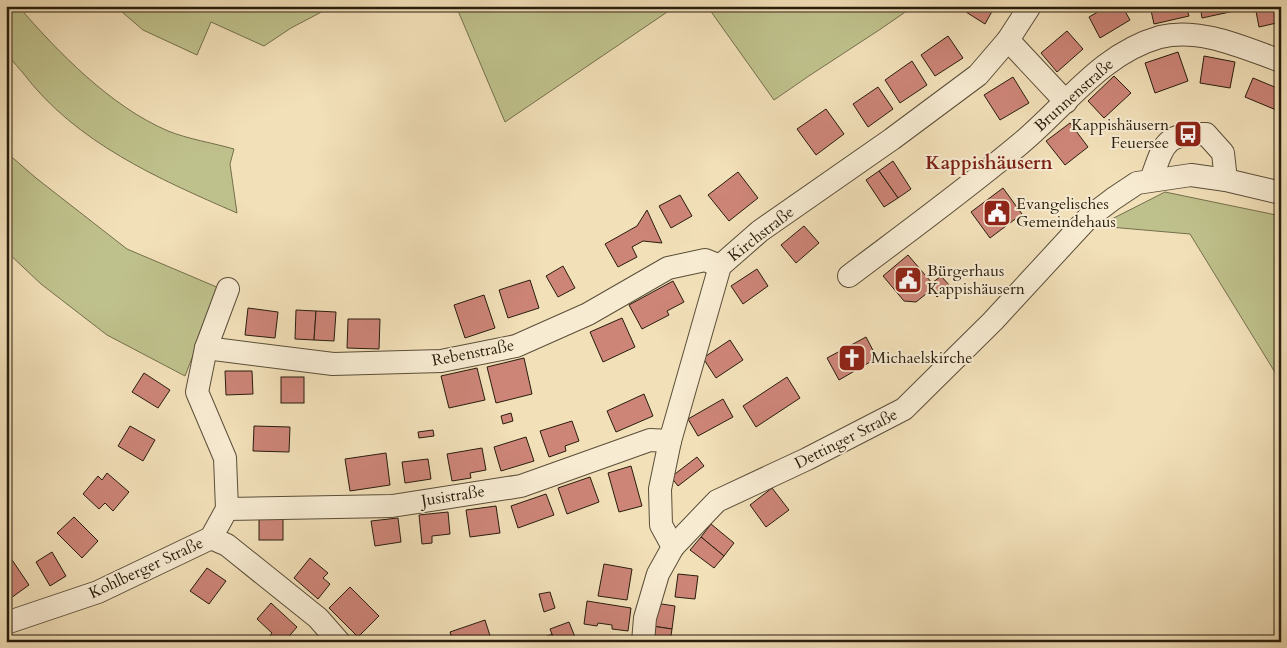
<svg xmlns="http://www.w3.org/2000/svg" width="1287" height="648" viewBox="0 0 1287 648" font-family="Cardo,serif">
<rect width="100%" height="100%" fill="#f2e0b9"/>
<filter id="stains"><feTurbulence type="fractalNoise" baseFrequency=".004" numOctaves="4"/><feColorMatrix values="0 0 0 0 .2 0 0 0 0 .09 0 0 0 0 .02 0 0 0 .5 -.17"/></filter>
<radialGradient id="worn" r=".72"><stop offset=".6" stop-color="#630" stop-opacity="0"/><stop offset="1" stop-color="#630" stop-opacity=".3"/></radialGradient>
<g fill="#bfc18c" stroke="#746f4c">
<path d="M6,6H18C59,53 110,106 168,131C188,139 213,143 234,149L230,164L237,213C159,179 76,143 23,73C18,67 10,59 7,52C3,43 6,17 6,6Z"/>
<polygon points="115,6 324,6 329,8 291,28 264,46 211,22 197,55 143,30"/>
<polygon points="456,6 676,6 505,122"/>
<path d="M707,6H914C868,39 820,67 774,100Z"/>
<polygon points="6,152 36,178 127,249 219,288 185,376 107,335 41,284 6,251"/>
<polygon points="1165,192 1281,216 1281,382 1190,234 1098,226"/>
</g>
<g fill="#cd8578" stroke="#281d0d">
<polygon points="970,6 995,6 985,24 966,12"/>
<polygon points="1108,6 1122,6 1130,20 1100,38 1089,17"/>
<polygon points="1150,6 1186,6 1189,16 1154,24"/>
<polygon points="1200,6 1238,6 1239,10 1202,18"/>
<polygon points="1255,6 1281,6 1281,22 1259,27"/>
<polygon points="1067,31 1083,49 1057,72 1041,53"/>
<polygon points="948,36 963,58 935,76 921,55"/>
<polygon points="1178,52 1188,81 1155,93 1145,63"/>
<polygon points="1204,56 1235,62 1230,88 1200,83"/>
<polygon points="912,61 927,85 900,103 885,80"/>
<polygon points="1114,76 1131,93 1104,118 1088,101"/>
<polygon points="1013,77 1029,103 1000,120 984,95"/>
<polygon points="1253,78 1277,88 1281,80 1281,112 1245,97"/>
<polygon points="878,87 893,109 868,127 853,104"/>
<polygon points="826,109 844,134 816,155 797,129"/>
<polygon points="1070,123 1088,147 1065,165 1046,141"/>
<polygon points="893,161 911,189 898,198 879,171"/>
<polygon points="879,171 898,198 884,207 866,180"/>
<polygon points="738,172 758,198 729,221 708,195"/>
<polygon points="1003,188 1022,214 990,238 971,212"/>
<polygon points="680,195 692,216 671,228 659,206"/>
<polygon points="647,210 662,243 643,241 632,247 637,257 618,267 605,244 637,226"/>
<polygon points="804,226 819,243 796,263 781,245"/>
<polygon points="908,255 932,283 941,276 950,286 937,297 931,290 916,302 904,301 883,276"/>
<polygon points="563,266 575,288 558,297 546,276"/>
<polygon points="757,269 768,286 743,304 731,286"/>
<polygon points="530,280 539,308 508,318 499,290"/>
<polygon points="673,281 684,302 667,311 669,315 642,329 629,305"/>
<polygon points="484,295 495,328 465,338 454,305"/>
<polygon points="248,308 278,312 275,338 245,335"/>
<polygon points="296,310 316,311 314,340 295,339"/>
<polygon points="316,311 336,312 334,341 314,340"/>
<polygon points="622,318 635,347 603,362 590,332"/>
<polygon points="348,319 380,319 379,349 347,348"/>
<polygon points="866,337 877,358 839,380 827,358"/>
<polygon points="730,340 743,360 716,378 703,358"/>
<polygon points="524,358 532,394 496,403 487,367"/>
<polygon points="477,368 485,400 449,408 441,376"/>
<polygon points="225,371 252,371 253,394 226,395"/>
<polygon points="144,373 170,390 158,408 132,392"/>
<rect x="281" y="377" width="23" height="26"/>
<polygon points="787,377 800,398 756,427 743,406"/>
<polygon points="644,394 653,416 616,432 607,411"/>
<polygon points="723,399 733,417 698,436 688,419"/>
<polygon points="511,413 513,421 503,424 501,416"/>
<polygon points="572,421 579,441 565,446 566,451 549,457 540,431"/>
<polygon points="130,426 155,440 143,461 118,446"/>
<polygon points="254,426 290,427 289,452 253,451"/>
<polygon points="433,430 434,436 419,438 418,432"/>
<polygon points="526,437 534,461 501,471 494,447"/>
<polygon points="482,448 486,470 470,473 471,478 452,481 447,454"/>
<polygon points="386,453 390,485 350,491 345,459"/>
<polygon points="697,457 704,466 678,486 671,477"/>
<polygon points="428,459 431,479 405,483 402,462"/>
<polygon points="631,466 642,506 619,512 608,473"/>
<polygon points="107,473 129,492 113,511 105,503 99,509 83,494 98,476 102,480"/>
<polygon points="590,477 599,502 567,514 558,488"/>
<polygon points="772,488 789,510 766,527 750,505"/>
<polygon points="546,494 554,515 518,528 511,506"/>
<polygon points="496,506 500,533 470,537 466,510"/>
<polygon points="448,512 450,534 432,536 432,543 422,544 419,515"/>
<polygon points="74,517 98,541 82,558 57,533"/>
<polygon points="398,518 401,542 375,546 371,521"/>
<rect x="259" y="519" width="24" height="21"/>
<polygon points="711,524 734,543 724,556 701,537"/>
<polygon points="701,537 724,556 714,568 690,550"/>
<polygon points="6,551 29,585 11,598 6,590"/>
<polygon points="52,552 66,576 50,586 36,562"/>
<polygon points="310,558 328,573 323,578 330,584 318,599 294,578"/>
<polygon points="604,564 632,569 627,600 598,596"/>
<polygon points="207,568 226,581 209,604 190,591"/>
<polygon points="678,574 698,576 695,599 675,597"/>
<polygon points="350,587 379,616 358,637 329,608"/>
<polygon points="550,592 555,608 544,612 539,594"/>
<polygon points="587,601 631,608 628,631 612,629 612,625 598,623 597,626 584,624"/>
<polygon points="271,603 297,627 284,642 273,642 268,638 272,633 257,619"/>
<polygon points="655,603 675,606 672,629 652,626"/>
<polygon points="485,620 492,642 453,642 450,632"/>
<polygon points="569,622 577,642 555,642 550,629"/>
<polygon points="652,626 672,629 670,642 650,642"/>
<polygon points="552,634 554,642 533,642"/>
</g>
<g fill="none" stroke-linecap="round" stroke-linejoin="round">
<defs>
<g id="minor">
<polyline points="1008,40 1066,102"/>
<path d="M1151,180C1164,144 1164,133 1206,134L1223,153L1226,180"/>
<path d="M849,276C906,233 965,190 1020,144C1066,106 1100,54 1160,37C1200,27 1244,48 1281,61"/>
<polyline points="206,348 333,364 441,361 516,346 588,314 668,268 705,260 720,266"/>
<polyline points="227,509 392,506 521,486 650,440 670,441"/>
<polyline points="211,538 227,509 225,458 197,392 206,348 228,289"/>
<polyline points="673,547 661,525 660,489 670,441 720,266 760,231 892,139 978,75 1008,40 1030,6"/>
<polyline points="6,623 98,592 211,538 227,545 318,618 339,642"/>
<polyline points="643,642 645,618 658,574 673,547 717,501 807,459 904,409 993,321 1088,218 1113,199 1137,183 1191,175 1226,180 1281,193"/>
</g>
</defs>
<use href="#minor" stroke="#5a4e38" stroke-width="24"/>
<use href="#minor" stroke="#f7ebd2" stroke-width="22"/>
</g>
<defs>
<symbol id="bus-square" viewBox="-11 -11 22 22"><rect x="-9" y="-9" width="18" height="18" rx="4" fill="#8f2418" stroke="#f7ebd2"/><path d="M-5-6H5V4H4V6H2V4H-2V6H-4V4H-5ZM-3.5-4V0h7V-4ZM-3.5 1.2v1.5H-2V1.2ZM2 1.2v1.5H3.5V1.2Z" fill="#fff"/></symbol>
<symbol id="civic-square" viewBox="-11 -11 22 22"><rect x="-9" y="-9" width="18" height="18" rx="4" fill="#8f2418" stroke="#f7ebd2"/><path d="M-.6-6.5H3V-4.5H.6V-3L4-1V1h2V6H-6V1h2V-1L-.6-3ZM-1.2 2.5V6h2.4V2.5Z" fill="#fff"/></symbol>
<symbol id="church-square" viewBox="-11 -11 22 22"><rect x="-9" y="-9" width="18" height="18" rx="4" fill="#8f2418" stroke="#f7ebd2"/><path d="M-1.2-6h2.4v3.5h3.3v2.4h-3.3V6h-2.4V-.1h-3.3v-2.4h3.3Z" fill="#fff"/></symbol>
</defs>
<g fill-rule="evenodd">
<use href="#bus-square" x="1172" y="118" width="32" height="32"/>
<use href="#civic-square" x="981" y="197" width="32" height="32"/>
<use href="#civic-square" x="892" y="264" width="32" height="32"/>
<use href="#church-square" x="836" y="342" width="32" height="32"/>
</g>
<g text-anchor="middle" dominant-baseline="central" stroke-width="4" stroke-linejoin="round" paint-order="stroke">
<g font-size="16" fill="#281d0d" stroke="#f7ebd2">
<text transform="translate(1074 95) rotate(-42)">Brunnenstraße</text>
<text transform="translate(761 234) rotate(-38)">Kirchstraße</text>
<text transform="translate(473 353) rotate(-11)">Rebenstraße</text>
<text transform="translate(846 439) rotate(-27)">Dettinger Straße</text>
<text transform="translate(453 496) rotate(-9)">Jusistraße</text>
<text transform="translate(146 568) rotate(-25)">Kohlberger Straße</text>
</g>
<g font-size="16" fill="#281d0d" stroke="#f7ebd2" text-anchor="start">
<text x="1169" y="125" text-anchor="end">Kappishäusern<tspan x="1169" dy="18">Feuersee</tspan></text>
<text x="1016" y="204">Evangelisches<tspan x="1016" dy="18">Gemeindehaus</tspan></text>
<text x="927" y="271">Bürgerhaus<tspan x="927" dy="18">Kappishäusern</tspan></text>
<text x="871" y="358">Michaelskirche</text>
</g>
<g font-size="19" font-weight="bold" fill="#7a1f14" stroke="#f7ebd2">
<text x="989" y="163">Kappishäusern</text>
</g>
</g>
<rect width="1287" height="648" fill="none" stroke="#f2e0b9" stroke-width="25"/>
<rect x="8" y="8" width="1272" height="633" fill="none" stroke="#281d0d" stroke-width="2.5"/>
<rect x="12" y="12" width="1262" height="623" fill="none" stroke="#281d0d"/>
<rect width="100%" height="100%" filter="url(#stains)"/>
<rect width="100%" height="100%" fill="url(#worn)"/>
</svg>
